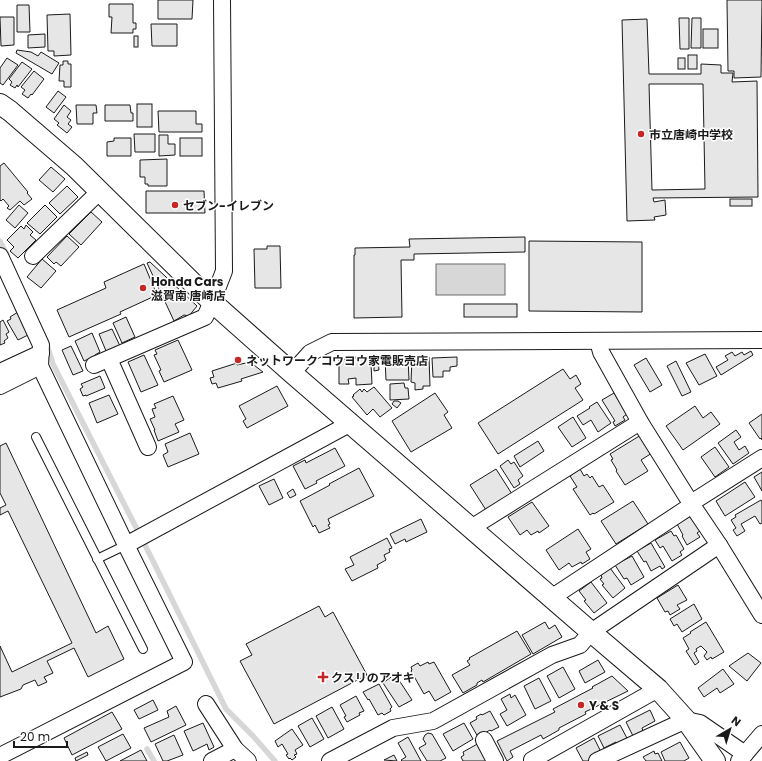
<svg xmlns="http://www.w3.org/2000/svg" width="762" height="761" viewBox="0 0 762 761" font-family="Poppins,'Noto Sans JP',sans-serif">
<rect width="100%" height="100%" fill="#fff"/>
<rect fill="#d7d7d7" stroke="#6a6a6a" x="436" y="264" width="69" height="31"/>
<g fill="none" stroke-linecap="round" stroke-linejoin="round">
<g stroke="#d7d7d7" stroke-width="5.5">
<polyline points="0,241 7,255"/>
<polyline points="47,345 53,364 150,555 226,709 253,736 275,761"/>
<polyline points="147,749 154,761"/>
</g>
</g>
<g fill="#e6e6e6" stroke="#1a1a1a" fill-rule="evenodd">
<polygon points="158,0 193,0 192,19 158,19"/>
<polygon points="727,0 762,0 761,77 734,78 734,71 728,71"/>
<polygon points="109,4 133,4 133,23 136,23 136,29 133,29 133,33 111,33 112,17 109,17"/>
<polygon points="17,5 29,5 30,32 17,32"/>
<polygon points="70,14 71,55 54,56 54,51 48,51 47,15"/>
<polygon points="0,17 14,17 14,45 1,46"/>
<polygon points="679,18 689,18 689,49 680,49"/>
<polygon points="692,18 701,18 701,48 691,48"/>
<path d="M647,19L649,74H701V64L721,65V73H733L732,82L757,81L758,197L653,198L654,202L665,200L666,215L654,217L655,220L627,221L622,20ZM649,84H703L705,189L652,190Z"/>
<polygon points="151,24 177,24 177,46 152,46"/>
<rect x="703" y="29" width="15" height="19"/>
<polygon points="45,34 45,47 28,48 28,35"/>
<rect x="134" y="36" width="4" height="11"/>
<polygon points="17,50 31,52 38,56 41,52 59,63 52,74 16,53"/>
<rect x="688" y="55" width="9" height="14"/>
<polygon points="7,58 18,65 3,85 0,83 0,68"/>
<rect x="678" y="58" width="7" height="11"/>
<polygon points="63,61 68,61 68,64 71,64 71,87 64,87 64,81 59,81 60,65 63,65"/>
<polygon points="22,62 32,69 18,87 17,85 15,88 10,85 12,82 9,79"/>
<polygon points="34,71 44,79 32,95 31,94 28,98 22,94 25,90 21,87"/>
<polygon points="58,91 66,97 54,113 46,107"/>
<rect x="137" y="104" width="15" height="23"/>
<polygon points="64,105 71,111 67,117 71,120 68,124 72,127 67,133 57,125 59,123 54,119"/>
<polygon points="76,105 96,105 97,113 93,113 93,124 77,124"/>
<polygon points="105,105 130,105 131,113 133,113 133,121 105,121"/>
<polygon points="158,111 196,111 196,124 202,124 202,132 159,132"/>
<polygon points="134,134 155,134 155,152 135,152"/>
<polygon points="159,135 168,135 168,144 175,144 175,155 159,156"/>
<polygon points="114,138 131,138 131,156 107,156 107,142 114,141"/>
<rect x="180" y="138" width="22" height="18"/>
<polygon points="167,159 167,186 148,186 148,184 145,184 145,177 140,177 140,160"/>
<polygon points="4,163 28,192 27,193 32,199 24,205 20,201 10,210 7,208 9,206 3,199 1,201 0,200 0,166"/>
<polygon points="51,167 65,179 53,192 39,180"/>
<polygon points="67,186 78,197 60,214 49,203"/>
<polygon points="146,191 204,191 205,213 146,213"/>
<rect x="730" y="199" width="22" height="7"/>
<polygon points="19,205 28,213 15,228 6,220"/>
<polygon points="45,205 57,217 40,234 27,223"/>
<polygon points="91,212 102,222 81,245 69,234"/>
<polygon points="26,225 33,232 30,235 36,240 18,258 10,251 14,247 7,240 21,226 24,229"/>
<polygon points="67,236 79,247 61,266 56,262 54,264 47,257"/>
<polygon points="525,237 525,252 414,254 414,260 401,260 402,317 354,318 354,255 355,255 355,248 410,247 409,239"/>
<polygon points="529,241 642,242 642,312 529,311"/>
<polygon points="267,246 280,246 281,288 255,288 254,249 267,249"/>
<polygon points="42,259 56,271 41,288 27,277"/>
<polygon points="150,262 197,306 189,316 184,315 174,321 147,263"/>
<polygon points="144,264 157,295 120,312 121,314 69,337 57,310 106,288 104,282"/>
<rect x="464" y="304" width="53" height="13"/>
<polygon points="18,312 30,334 18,340 7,321 11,319 10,317"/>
<polygon points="126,317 135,337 122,343 113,323"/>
<polygon points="3,320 9,332 6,334 8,338 4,341 5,343 0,345 0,322"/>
<polygon points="112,329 120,346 106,351 99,334"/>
<polygon points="92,333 100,352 95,355 95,356 84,361 75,341"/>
<polygon points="178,340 192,370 164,382 159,371 161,370 154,355 157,354 155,350"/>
<polygon points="71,346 83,371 73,375 62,350"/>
<polygon points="751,351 753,355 721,375 716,367 728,360 725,356 732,352 735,356 742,352 744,355"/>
<polygon points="705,354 717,376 699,385 686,363"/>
<polygon points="144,355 158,385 141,392 128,362"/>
<polygon points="355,357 368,357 369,363 371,363 372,384 356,385 356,378 348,379 349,384 339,384 339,360 355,359"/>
<polygon points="408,357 409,380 386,380 385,358"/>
<polygon points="429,357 430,386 423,386 423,389 415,390 415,383 411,382 412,358"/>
<polygon points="457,357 457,366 450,367 450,371 443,371 443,377 433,377 432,358"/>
<polygon points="646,358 662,385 650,392 634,365"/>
<polygon points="374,360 378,360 379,370 374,371"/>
<polygon points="676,361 691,392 682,396 667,366"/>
<polygon points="250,362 263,372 241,379 242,381 218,388 216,383 212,384 210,378 214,377 212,371 237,363 237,365"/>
<polygon points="563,369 570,379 576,375 581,384 575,388 583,400 498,454 478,423"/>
<polygon points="100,376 105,388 86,396 86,395 83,396 80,389 83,387 81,384"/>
<polygon points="404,383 405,388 408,388 409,399 390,400 390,384"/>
<polygon points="277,386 288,406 247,428 243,421 246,419 239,406"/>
<polygon points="374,387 392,408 380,417 373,409 367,415 352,397 354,396 353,395 360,389 362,392 364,389 367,392"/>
<polygon points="435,393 448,412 444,415 452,428 411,452 392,421"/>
<polygon points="614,393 627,414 623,417 625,420 615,426 613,422 615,421 602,400"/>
<polygon points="109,395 118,414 97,423 89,403"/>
<polygon points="173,396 184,420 175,424 179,432 158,441 154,430 155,430 150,419 155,417 152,409 156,408 154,404"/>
<polygon points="394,401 398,401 401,403 397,408 392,404"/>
<polygon points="597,402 611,423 598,432 591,420 583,425 577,416 590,408 589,407"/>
<polygon points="695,406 703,418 711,412 720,424 683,450 666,426"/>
<polygon points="762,414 762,440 761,438 760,439 749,423"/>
<polygon points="573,417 586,438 572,447 558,427"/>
<polygon points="736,430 741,437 734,442 739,450 745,446 749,453 733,464 718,443"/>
<polygon points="190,433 199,454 168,467 163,455 168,452 165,444"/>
<polygon points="641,435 652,453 641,460 648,471 625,485 616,471 617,470 611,460 613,459 610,454"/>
<polygon points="538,441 544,451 520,467 514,456"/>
<polygon points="6,443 96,633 108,626 124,659 88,677 74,648 47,661 53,673 44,677 47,682 38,686 35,680 23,685 21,689 0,697 0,646 12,672 72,643 8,511 0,515 0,508 6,505 0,493 0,446"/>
<polygon points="715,447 729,467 715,477 701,457"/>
<polygon points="335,448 345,466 316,481 317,483 305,489 293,466 305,460 306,463"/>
<polygon points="508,460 511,464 514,462 523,476 518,480 520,484 514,488 500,466"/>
<polygon points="359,468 374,496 328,519 330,524 328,525 330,528 319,533 315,525 313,527 300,501 330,485 329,484"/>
<polygon points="496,469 512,494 486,510 470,485"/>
<polygon points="580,469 584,476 587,474 590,478 592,476 599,487 603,485 614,502 594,514 593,513 590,515 573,489 577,487 570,476"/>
<polygon points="762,472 762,491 754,477"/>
<polygon points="274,479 283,498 269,505 259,486"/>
<polygon points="745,482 755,497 725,516 716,501"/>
<polygon points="293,489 296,495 290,498 287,493"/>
<polygon points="761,500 762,502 762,523 760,524 755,516 741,524 745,531 737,536 733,530 736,528 731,520 736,517 735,515"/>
<polygon points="633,501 648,524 616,544 601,521"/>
<polygon points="532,502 549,526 539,533 538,531 531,535 527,530 520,535 508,517"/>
<polygon points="691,516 700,531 697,533 700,537 687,545 682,536 683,535 677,524"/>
<polygon points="421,519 427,532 406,542 405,539 395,544 390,534"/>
<polygon points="578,529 591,549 586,552 590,559 582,564 581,562 572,567 569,563 559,570 546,550"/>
<polygon points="671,531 674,536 676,535 684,549 680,552 682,555 672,561 663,546 660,548 655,540"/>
<polygon points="387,538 392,548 389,549 390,552 384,555 386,560 377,565 378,568 352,581 345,569 354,565 350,557"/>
<polygon points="651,543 665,567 662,569 660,566 651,571 646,561 644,562 637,551"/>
<polygon points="632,556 644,577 631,585 627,578 624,579 615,565"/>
<polygon points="610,568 625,588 613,598 602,585 604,584 600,579 602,578 601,575"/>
<polygon points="591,582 607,603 594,613 584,601 586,600 579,591"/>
<polygon points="678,585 687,600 677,605 680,609 670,615 668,611 665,612 657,598"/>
<polygon points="694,604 702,619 682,632 677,624 674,626 670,619"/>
<polygon points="319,606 325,617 333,612 367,675 274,724 240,661 252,655 246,644"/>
<polygon points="545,622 549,629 555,625 562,637 533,654 522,635"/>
<polygon points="706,622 724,652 712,659 711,657 707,660 704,656 707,652 701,646 699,647 696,649 697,651 694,653 699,662 695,665 686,651 689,649 683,638 691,633 690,632"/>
<polygon points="517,631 531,654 483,682 482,680 477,683 477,685 463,693 452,675 470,665 467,661 470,659 469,658"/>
<polygon points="748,653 761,663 747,681 729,666"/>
<polygon points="598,660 605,672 585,683 579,671"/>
<polygon points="428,662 429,664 434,662 451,692 435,701 429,691 424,694 411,671 412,670 411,667 418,663 420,666"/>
<polygon points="563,667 575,689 559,698 547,676"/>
<polygon points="723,669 734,684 720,693 717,688 704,697 698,688"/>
<polygon points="395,674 412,700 399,707 383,683"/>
<polygon points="612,676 628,691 585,712 586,714 559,728 559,730 543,739 541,735 510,751 513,757 507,761 497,741 555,712 553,709 593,688 592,687"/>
<polygon points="539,678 551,701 535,709 524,686"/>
<polygon points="379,684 392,707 390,709 391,711 384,715 382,713 378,715 369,699 368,700 363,692"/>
<polygon points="510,694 511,698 515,695 526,715 507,726 500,714 507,710 501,699"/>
<polygon points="356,696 364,711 359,713 360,715 347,722 344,717 346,716 340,705"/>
<polygon points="153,700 158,710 139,719 134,710"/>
<polygon points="176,706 186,725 151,742 144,728 169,717 167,711"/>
<polygon points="332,707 344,729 328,738 316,716"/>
<polygon points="650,710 655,721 642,728 643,731 633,736 626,722"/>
<polygon points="490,711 499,727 491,731 490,730 478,737 470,723 477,719 476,717 481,714 482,715"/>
<polygon points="112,712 122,729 72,755 64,738"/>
<polygon points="312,718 324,739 310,747 298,726"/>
<polygon points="203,723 214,747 209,750 207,744 193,751 184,731"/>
<polygon points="464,723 473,739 453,751 443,734"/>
<polygon points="620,725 628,740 618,745 616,742 604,748 598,736"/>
<polygon points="292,729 303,745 295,750 297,754 294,755 296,757 292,760 290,758 289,759 286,755 288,754 282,744 278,747 275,741"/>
<polygon points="428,733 432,734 446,758 440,761 427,761 419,748 426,744 423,739 425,735"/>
<polygon points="123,734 131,748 106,761 98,747"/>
<polygon points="174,735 183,755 167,761 163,761 155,744"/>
<polygon points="408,737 421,761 402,761 401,760 406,757 398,743"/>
<polygon points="594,738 603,756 594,761 583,761 576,748"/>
<polygon points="481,742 491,761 463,761 461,757 464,755 463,752"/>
<polygon points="680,742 689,758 684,761 665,761 661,752"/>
<polygon points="141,750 147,761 120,761"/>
<polygon points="654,751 655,754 658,753 662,761 646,761 643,757"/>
<polygon points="87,752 88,755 76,761 75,758"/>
<polygon points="394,755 397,761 384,760"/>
</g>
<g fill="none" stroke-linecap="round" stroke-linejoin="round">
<defs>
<g id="service">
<polyline points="36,437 143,649"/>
<polyline points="97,559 126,545"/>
</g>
<g id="minor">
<polyline points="0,256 41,345 40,366 0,386"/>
<polyline points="33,256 100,191"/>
<polyline points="598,341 601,352 640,422 692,505 719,545 762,615"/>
<polyline points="109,359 148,447"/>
<polyline points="94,365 205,317 212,302 224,271 222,0"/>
<polyline points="0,372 41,353"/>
<polyline points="292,373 310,353 332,342 762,340"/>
<polyline points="691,503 762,458"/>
<polyline points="471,528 640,422"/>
<polyline points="126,545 351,423"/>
<polyline points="551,598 692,505"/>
<polyline points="206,704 235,749 248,761"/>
<polyline points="484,740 495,761"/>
<polyline points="0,756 184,662 126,545 40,366"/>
<polyline points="212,761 235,749"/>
<polyline points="330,761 393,728 433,721 552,655 580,645 591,632 719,545"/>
<polyline points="532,761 532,760 658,689"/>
<polyline points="597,761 686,720 700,723 745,754"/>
<polyline points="739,761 762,734"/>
</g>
<polyline id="tertiary" points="0,104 10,111 74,166 212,302 292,373 591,632 658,689 686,720 715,761"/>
</defs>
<use href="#service" stroke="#1a1a1a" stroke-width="10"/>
<use href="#minor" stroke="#1a1a1a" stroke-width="18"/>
<use href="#tertiary" stroke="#1a1a1a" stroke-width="22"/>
<use href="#service" stroke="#fff" stroke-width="8"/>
<use href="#minor" stroke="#fff" stroke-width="16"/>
<use href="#tertiary" stroke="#fff" stroke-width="20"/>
</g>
<g fill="#c62828" stroke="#fff" stroke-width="1.5">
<circle cx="641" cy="134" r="4"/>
<circle cx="175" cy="205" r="4"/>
<circle cx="143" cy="288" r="4"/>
<circle cx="238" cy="360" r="4"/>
<path d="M321 671h4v4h4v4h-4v4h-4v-4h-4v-4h4z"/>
<circle cx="581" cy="705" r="4"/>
</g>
<g text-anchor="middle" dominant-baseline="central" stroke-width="3" stroke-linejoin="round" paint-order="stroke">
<g font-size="12" font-weight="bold" fill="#1a1a1a" stroke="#fff" text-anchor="start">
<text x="649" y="134">市立唐崎中学校</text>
<text x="183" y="205">セブン-イレブン</text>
<text x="151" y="281">Honda Cars<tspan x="151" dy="14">滋賀南 唐崎店</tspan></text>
<text x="246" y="360">ネットワーク コウヨウ家電販売店</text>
<text x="331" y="677">クスリのアオキ</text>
<text x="589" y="705">Y &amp; S</text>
</g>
</g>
<g transform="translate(730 729) rotate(38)" stroke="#ffffff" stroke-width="3" paint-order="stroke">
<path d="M0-3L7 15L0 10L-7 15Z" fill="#1a1a1a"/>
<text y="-6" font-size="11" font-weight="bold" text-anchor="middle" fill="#1a1a1a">N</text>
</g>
<path d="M14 741v6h53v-6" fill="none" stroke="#1a1a1a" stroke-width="2"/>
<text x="20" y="741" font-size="12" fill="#1a1a1a" stroke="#ffffff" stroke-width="3" paint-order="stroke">20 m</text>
</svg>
